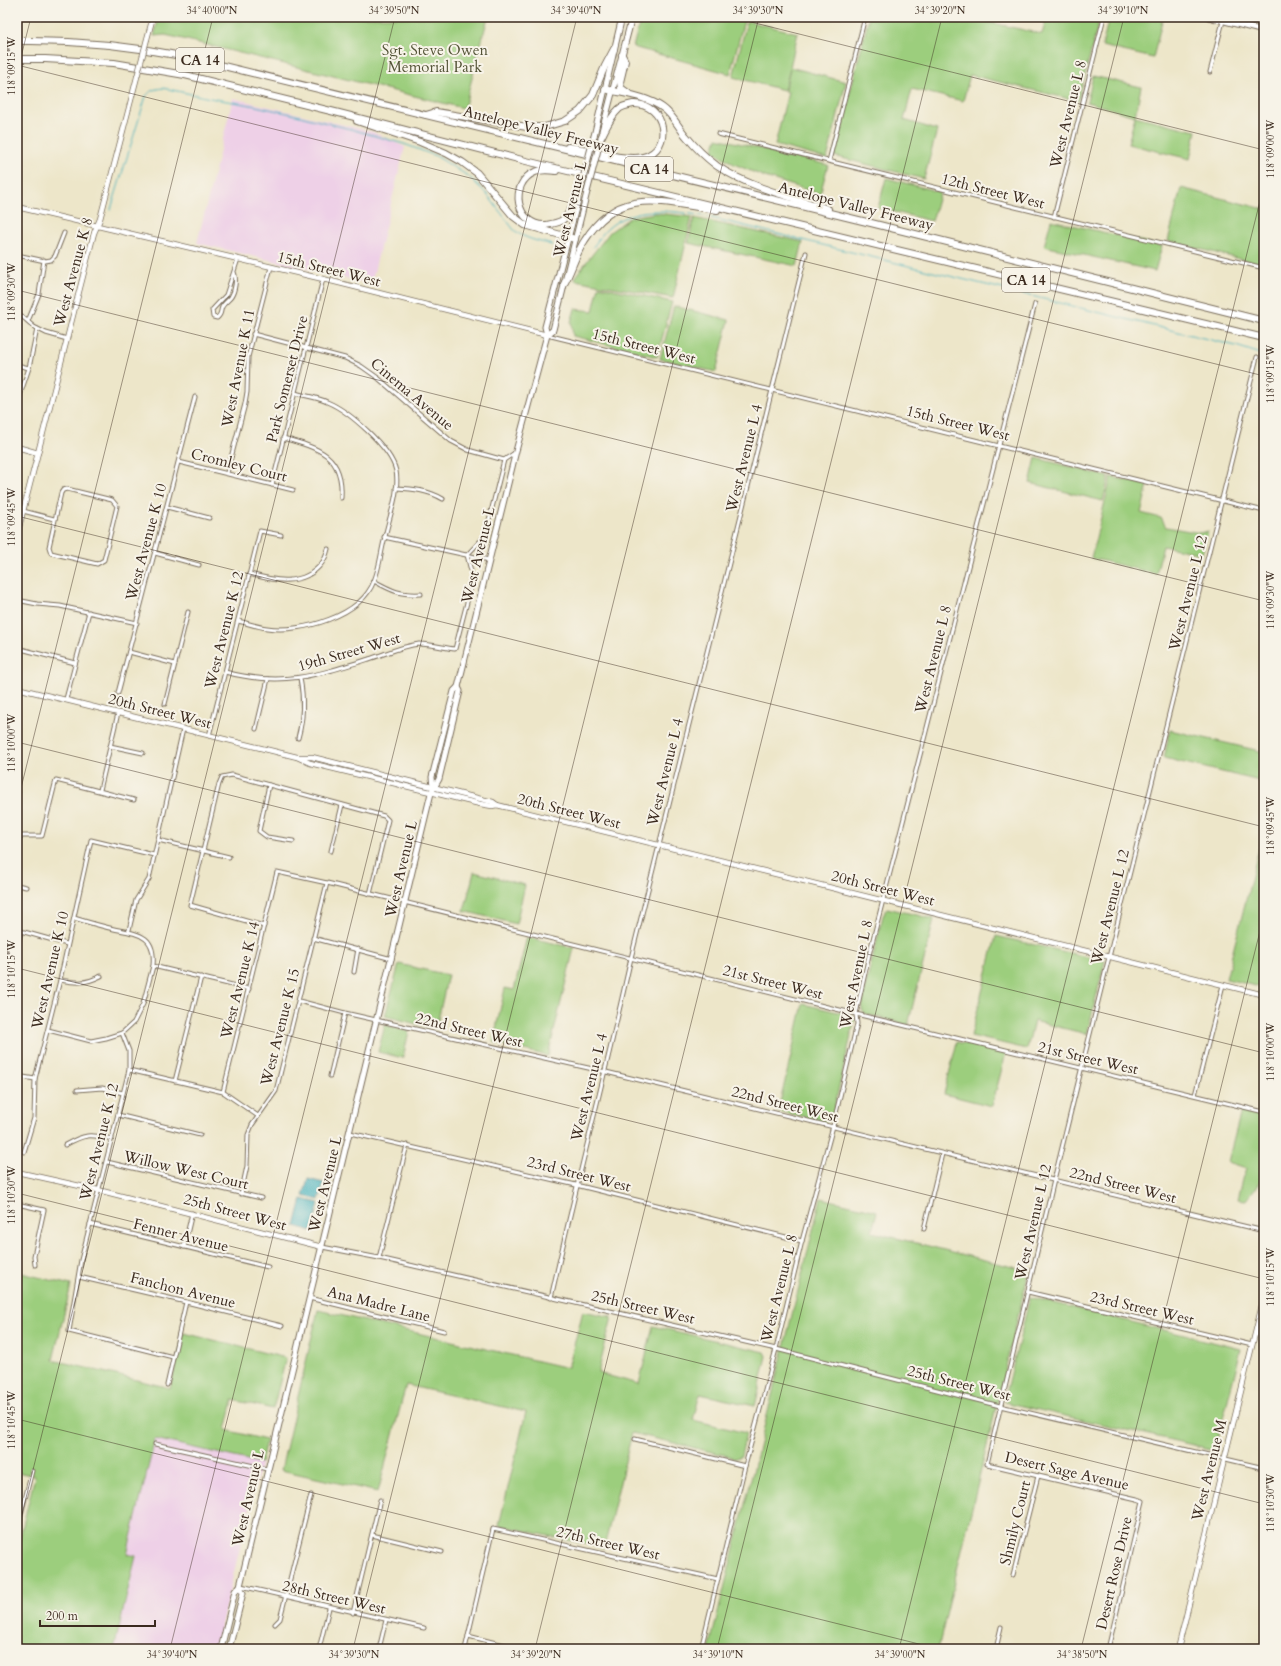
<svg xmlns="http://www.w3.org/2000/svg" width="1281" height="1666" viewBox="0 0 1281 1666" font-family="Cardo,serif">
<rect width="100%" height="100%" fill="#f7f3e8"/>
<filter id="ink" filterUnits="userSpaceOnUse"><feTurbulence type="fractalNoise" baseFrequency=".025" numOctaves="2"/><feDisplacementMap in="SourceGraphic" scale="8" xChannelSelector="R" yChannelSelector="G"/><feConvolveMatrix kernelMatrix="1 2 1 2 8 2 1 2 1" color-interpolation-filters="sRGB"/></filter>
<filter id="wash" filterUnits="userSpaceOnUse"><feTurbulence type="fractalNoise" baseFrequency=".012" numOctaves="4" result="noise"/><feDisplacementMap in="SourceGraphic" scale="16" xChannelSelector="R" yChannelSelector="G"/><feGaussianBlur stdDeviation="0.9" result="paint"/><feColorMatrix in="noise" values="0 0 0 0 0 0 0 0 0 0 0 0 0 0 0 0 0 1.4 0 .05"/><feComposite in="paint" operator="in"/></filter>
<g filter="url(#wash)">
<rect width="100%" height="100%" fill="#ede6c9"/>
<g fill="#eed0e7">
<polygon points="233,98 373,132 405,147 371,284 197,243"/>
<polygon points="155,1439 261,1463 215,1649 114,1649 136,1556 127,1554"/>
</g>
<g fill="#9cce7d" stroke="#6c7c4e">
<polygon points="159,17 488,17 465,105 463,108 179,38 165,35 154,36"/>
<polygon points="641,17 745,17 730,74 633,47"/>
<polygon points="869,17 965,17 1042,34 1047,17 1100,17 1078,101 970,75 963,101 912,89 904,120 937,130 924,179 834,156"/>
<polygon points="1109,17 1163,17 1153,58 1102,46"/>
<polygon points="747,21 798,33 790,67 846,82 827,159 775,145 788,92 785,91 790,69 784,90 733,77"/>
<polygon points="1093,76 1141,87 1135,116 1196,131 1190,159 1128,144 1135,116 1087,102"/>
<polygon points="717,138 828,165 820,194 765,177 734,164 713,151"/>
<polygon points="886,178 940,192 932,221 878,208"/>
<polygon points="1181,188 1264,209 1264,265 1168,241"/>
<polygon points="656,213 692,217 673,298 575,280 577,274 610,232 631,217"/>
<polygon points="694,218 803,242 797,266 688,243"/>
<polygon points="1051,220 1162,246 1155,271 1044,246"/>
<polygon points="599,286 672,302 657,357 573,336 571,322 575,309 593,311"/>
<polygon points="674,306 729,320 716,372 660,359"/>
<polygon points="1036,458 1109,477 1103,501 1030,483"/>
<polygon points="1111,477 1148,485 1141,513 1161,518 1166,527 1201,533 1208,531 1202,554 1163,546 1156,574 1091,558"/>
<polygon points="1170,730 1264,752 1264,782 1164,758"/>
<polygon points="1264,829 1264,988 1226,979"/>
<polygon points="474,872 525,885 516,924 464,911"/>
<polygon points="887,908 934,919 908,1025 865,1014 862,1010 863,997 883,916"/>
<polygon points="996,936 1105,961 1087,1034 1034,1021 1027,1049 971,1036"/>
<polygon points="527,937 574,948 548,1056 493,1042 505,988 514,990"/>
<polygon points="399,964 448,975 436,1029 385,1016"/>
<polygon points="803,1004 851,1015 855,1019 832,1117 832,1120 827,1122 778,1111"/>
<polygon points="385,1025 409,1031 403,1058 378,1052"/>
<polygon points="957,1042 1006,1053 992,1106 944,1094"/>
<polygon points="1241,1111 1264,1116 1264,1180 1260,1182 1246,1200 1238,1199 1246,1168 1228,1162"/>
<polygon points="821,1198 877,1211 872,1232 1029,1271 938,1649 709,1649"/>
<polygon points="17,1272 71,1285 53,1360 170,1388 184,1333 286,1358 273,1409 233,1400 226,1430 266,1440 261,1463 155,1439 127,1554 136,1556 114,1649 35,1649 17,1645 17,1549 35,1476 17,1472"/>
<polygon points="1030,1297 1241,1349 1215,1450 1004,1402"/>
<polygon points="318,1310 568,1368 583,1311 612,1317 598,1373 639,1384 653,1326 765,1352 767,1356 755,1406 700,1394 693,1420 746,1433 741,1456 737,1458 632,1433 604,1548 499,1525 526,1412 406,1385 378,1492 281,1470"/>
</g>
<g fill="#3fafbb" stroke="#3d6c6c">
<polygon points="308,1179 324,1183 319,1200 303,1196"/>
<polygon points="302,1199 319,1203 312,1231 295,1226"/>
</g>
<g fill="none" stroke-linecap="round" stroke-linejoin="round">
<g stroke="#3fafbb" stroke-width="1">
<path d="M111,209L146,96L152,90L163,88L215,99L251,105L296,115L354,130L404,144L436,156L468,176L486,193L514,230C525,239 538,241 552,245"/>
<path d="M593,247C597,242 601,235 606,230C634,204 666,211 700,215L1236,346L1264,355"/>
</g>
</g>
</g>
<g filter="url(#ink)">
<g fill="none" stroke-linecap="round" stroke-linejoin="round">
<defs>
<g id="street">
<polyline points="1210,72 1224,17"/>
<polyline points="718,134 1264,268"/>
<polyline points="829,161 865,17"/>
<polyline points="1054,217 1104,17"/>
<polyline points="17,255 45,261 51,260 55,256 64,233"/>
<path d="M234,272C237,279 235,291 231,297C229,300 224,303 222,307C220,312 222,314 217,318L213,317L212,310L226,295L238,259"/>
<polyline points="17,312 34,327 46,333 67,339"/>
<polyline points="28,321 39,294 44,260"/>
<polyline points="253,334 345,358 361,366 378,378 451,441 468,450 504,460"/>
<polyline points="547,335 1264,511"/>
<polyline points="17,365 29,368"/>
<polyline points="17,404 29,368 37,329"/>
<path d="M283,438C319,448 344,455 341,498"/>
<polyline points="179,462 293,490"/>
<polyline points="227,473 245,404 247,392 248,357 271,267"/>
<polyline points="272,485 323,279"/>
<path d="M396,488C413,489 428,490 443,499"/>
<polygon points="67,489 112,500 117,506 104,560 97,564 51,553 49,547 61,493 63,490"/>
<polyline points="167,507 209,518"/>
<polyline points="23,511 54,519"/>
<polyline points="384,537 489,560"/>
<polyline points="155,553 199,565"/>
<path d="M250,574C274,581 304,587 322,563C325,559 327,553 328,549"/>
<path d="M374,581C392,591 400,595 421,594"/>
<polyline points="17,600 37,604 60,606 137,623"/>
<path d="M238,621C247,623 257,627 267,628C302,633 361,616 374,581C380,567 381,551 385,537C389,517 400,492 396,471C391,448 349,411 327,402C317,397 305,396 295,393"/>
<polyline points="17,648 75,663"/>
<polyline points="129,652 175,664"/>
<path d="M225,672C281,687 315,676 369,659C385,654 402,646 419,644C431,644 444,648 455,649L473,579L467,555L485,536L504,460L516,452"/>
<polyline points="118,693 195,397"/>
<polyline points="66,699 89,612"/>
<polyline points="165,704 188,612"/>
<polyline points="256,729 268,679"/>
<polyline points="209,736 260,531 281,535"/>
<path d="M298,738C304,717 304,699 300,678"/>
<polyline points="110,746 143,753"/>
<polyline points="269,785 259,831 267,837 293,841"/>
<polyline points="100,790 118,713"/>
<polyline points="17,792 18,792"/>
<polyline points="17,836 42,836 56,780 134,800"/>
<polyline points="158,840 229,857"/>
<polyline points="331,851 342,805"/>
<polyline points="17,885 26,887"/>
<path d="M74,918C87,922 100,926 114,929C139,934 156,935 153,966L249,989"/>
<polyline points="264,926 190,905 219,784 222,777 232,775 384,816 388,820 370,894"/>
<polyline points="17,930 67,944"/>
<polyline points="129,930 136,900 149,879 183,729"/>
<polyline points="313,938 392,959"/>
<polyline points="17,949 21,931"/>
<polyline points="153,966 143,1004 134,1022 122,1033 129,1051 129,1070 81,1260 69,1331 173,1357"/>
<polyline points="354,972 358,949"/>
<path d="M60,980C77,983 85,984 101,976"/>
<polyline points="299,1001 345,1013 606,1072 1264,1231"/>
<polyline points="48,1030 91,1041 106,1038 122,1033"/>
<polyline points="129,1070 223,1092 258,1116"/>
<polyline points="17,1076 35,1079"/>
<polyline points="330,1076 345,1013"/>
<polyline points="175,1081 201,977"/>
<polyline points="77,1090 102,1088 123,1093"/>
<polyline points="223,1092 277,872 327,883 856,1014 1264,1112"/>
<polyline points="1195,1095 1223,985"/>
<polyline points="118,1115 200,1135"/>
<polyline points="350,1133 576,1185 802,1241"/>
<path d="M65,1145C85,1134 89,1134 112,1139"/>
<polyline points="24,1152 34,1118 35,1079 60,980 91,840 154,855"/>
<polyline points="107,1162 261,1198"/>
<polyline points="241,1194 247,1166 248,1135 252,1125 276,1091 327,883"/>
<polyline points="17,1204 44,1210 34,1256 35,1265"/>
<polyline points="90,1224 268,1267"/>
<polyline points="924,1229 942,1154"/>
<polyline points="184,1247 192,1213"/>
<polyline points="322,1247 379,1258 776,1349 1000,1406 1264,1468"/>
<polyline points="379,1258 407,1145"/>
<polyline points="79,1277 186,1302 282,1326"/>
<polyline points="1028,1292 1252,1345"/>
<polyline points="309,1298 444,1331"/>
<path d="M551,1298C576,1185 606,1072 631,958L806,253"/>
<polyline points="167,1385 186,1302"/>
<polyline points="635,1439 745,1466"/>
<polyline points="155,1444 267,1469"/>
<polyline points="17,1531 32,1471"/>
<polyline points="372,1535 442,1552"/>
<polyline points="1013,1575 1038,1476"/>
<polyline points="241,1586 424,1628"/>
<polyline points="353,1613 380,1500"/>
<polyline points="275,1624 280,1619 311,1495"/>
<polyline points="468,1636 521,1649"/>
<polyline points="319,1649 329,1608"/>
<polyline points="379,1649 386,1620"/>
<polyline points="465,1649 493,1529 718,1579"/>
<polyline points="701,1649 745,1466 776,1349 802,1241 833,1126 857,1024 856,1014 869,955 1035,304"/>
<polyline points="996,1649 1001,1627"/>
<polyline points="1108,1649 1143,1501 1137,1499 987,1464 1054,1180 1257,357"/>
</g>
<g id="secondary">
<polyline points="147,39 153,17"/>
<polyline points="17,207 323,279 547,335"/>
<polyline points="17,447 38,453"/>
<polyline points="17,535 94,233 100,219 137,77"/>
<polyline points="17,688 297,757 310,763 480,804 492,806 497,805 1264,995"/>
<polyline points="298,757 312,757 493,802 497,805"/>
<polyline points="17,1172 98,1190 322,1247"/>
<polyline points="1178,1649 1264,1297"/>
</g>
<g id="primary">
<polyline points="1209,17 1264,31"/>
<polyline points="1242,17 1264,22"/>
<polyline points="602,131 632,17"/>
<polyline points="594,136 622,17"/>
<polyline points="547,335 553,330 587,192"/>
<polyline points="433,787 432,777 454,691 458,687 516,451 547,335 545,327 578,200"/>
<polyline points="221,1649 235,1591 240,1586 431,793 439,779 460,691 458,687"/>
<polyline points="229,1649 243,1593 240,1586"/>
</g>
<g id="highway">
<path d="M17,41C73,40 127,45 182,56L871,223L1264,321"/>
<polyline points="622,55 625,61 620,82 621,88 628,93"/>
<polyline points="17,59 45,59 114,63 185,75 339,113 526,161 1264,338"/>
<path d="M605,89C624,94 647,96 663,108C673,115 678,127 686,136C695,147 705,157 717,166C748,187 792,197 828,209"/>
<polyline points="426,115 436,112 527,127 545,127 565,121 580,111 593,95 605,66 614,49"/>
<polyline points="357,121 420,142 446,153 462,162 477,173 513,216 525,225 575,239"/>
<path d="M568,147C590,148 623,162 643,157C674,149 666,103 633,104C628,105 622,106 619,109C610,117 606,128 601,138"/>
<path d="M556,171C549,170 542,169 535,172C508,183 516,227 546,225C551,224 557,223 561,221C571,214 575,200 580,190"/>
<path d="M564,284C572,270 576,253 585,240C620,185 663,203 717,210"/>
</g>
</defs>
<use href="#street" stroke="#796c5a" stroke-width="5"/>
<use href="#secondary" stroke="#796c5a" stroke-width="6"/>
<use href="#primary" stroke="#796c5a" stroke-width="7"/>
<use href="#highway" stroke="#796c5a" stroke-width="8"/>
<use href="#street" stroke="#fff" stroke-width="3"/>
<use href="#secondary" stroke="#fff" stroke-width="4.5"/>
<use href="#primary" stroke="#fff" stroke-width="5"/>
<use href="#highway" stroke="#fff" stroke-width="6"/>
<defs>
<polyline id="secondary-bridge" points="137,77 147,39"/>
<g id="primary-bridge">
<polyline points="580,190 594,136"/>
<polyline points="587,192 601,138"/>
</g>
</defs>
<use href="#secondary-bridge" stroke="#796c5a" stroke-width="6" stroke-linecap="butt"/>
<use href="#primary-bridge" stroke="#796c5a" stroke-width="7" stroke-linecap="butt"/>
<use href="#secondary-bridge" stroke="#fff" stroke-width="4.5"/>
<use href="#primary-bridge" stroke="#fff" stroke-width="5"/>
</g>
</g>
<path fill="none" stroke="#3b2a1e" stroke-width="1" stroke-opacity="0.45" d="M731,17L1264,150M17,65L1264,376M17,73L31,17M17,290L1264,601M17,516L1264,827M17,742L1264,1053M17,804L213,17M17,968L1264,1279M17,1193L1264,1504M17,1419L939,1649M17,1534L395,17M17,1645L33,1649M170,1649L577,17M353,1649L759,17M535,1649L942,17M717,1649L1124,17M899,1649L1264,185M1081,1649L1264,915M1263,1649L1264,1646"/>
<g text-anchor="middle" dominant-baseline="central" stroke-width="4" stroke-linejoin="round" paint-order="stroke">
<g fill="#f7f3e8" stroke="#73665b" stroke-width="1">
<rect x="176" y="48" width="48" height="24" rx="3"/>
<rect x="625" y="157" width="48" height="24" rx="3"/>
<rect x="1002" y="268" width="48" height="24" rx="3"/>
</g>
<g font-size="14" font-weight="bold" fill="#3b2a1e">
<text x="200" y="60">CA 14</text>
<text x="649" y="169">CA 14</text>
<text x="1026" y="280">CA 14</text>
</g>
<g font-size="15" fill="#535336" stroke="#f7f3e8">
<text x="435" y="50">Sgt. Steve Owen<tspan x="435" dy="17">Memorial Park</tspan></text>
</g>
<g font-size="15" fill="#3b2a1e" stroke="#f7f3e8">
<text transform="translate(1068 114) rotate(-76)">West Avenue L 8</text>
<text transform="translate(541 130) rotate(14)">Antelope Valley Freeway</text>
<text transform="translate(993 191) rotate(14)">12th Street West</text>
<text transform="translate(856 206) rotate(14)">Antelope Valley Freeway</text>
<text transform="translate(570 209) rotate(-76)">West Avenue L</text>
<text transform="translate(329 269) rotate(14)">15th Street West</text>
<text transform="translate(73 272) rotate(-75)">West Avenue K 8</text>
<text transform="translate(644 346) rotate(14)">15th Street West</text>
<text transform="translate(238 368) rotate(-79)">West Avenue K 11</text>
<text transform="translate(287 379) rotate(-76)">Park Somerset Drive</text>
<text transform="translate(412 394) rotate(40)">Cinema Avenue</text>
<text transform="translate(958 423) rotate(14)">15th Street West</text>
<text transform="translate(744 458) rotate(-76)">West Avenue L 4</text>
<text transform="translate(239 465) rotate(14)">Cromley Court</text>
<text transform="translate(146 542) rotate(-75)">West Avenue K 10</text>
<text transform="translate(478 555) rotate(-76)">West Avenue L</text>
<text transform="translate(1188 593) rotate(-76)">West Avenue L 12</text>
<text transform="translate(224 630) rotate(-76)">West Avenue K 12</text>
<text transform="translate(349 652) rotate(-16)">19th Street West</text>
<text transform="translate(933 659) rotate(-76)">West Avenue L 8</text>
<text transform="translate(160 711) rotate(14)">20th Street West</text>
<text transform="translate(665 772) rotate(-76)">West Avenue L 4</text>
<text transform="translate(569 811) rotate(14)">20th Street West</text>
<text transform="translate(401 869) rotate(-77)">West Avenue L</text>
<text transform="translate(883 888) rotate(14)">20th Street West</text>
<text transform="translate(1110 907) rotate(-76)">West Avenue L 12</text>
<text transform="translate(50 970) rotate(-77)">West Avenue K 10</text>
<text transform="translate(856 974) rotate(-78)">West Avenue L 8</text>
<text transform="translate(240 980) rotate(-76)">West Avenue K 14</text>
<text transform="translate(773 982) rotate(14)">21st Street West</text>
<text transform="translate(280 1027) rotate(-76)">West Avenue K 15</text>
<text transform="translate(469 1030) rotate(13)">22nd Street West</text>
<text transform="translate(1088 1058) rotate(13)">21st Street West</text>
<text transform="translate(589 1087) rotate(-76)">West Avenue L 4</text>
<text transform="translate(785 1104) rotate(14)">22nd Street West</text>
<text transform="translate(99 1142) rotate(-76)">West Avenue K 12</text>
<text transform="translate(186 1170) rotate(13)">Willow West Court</text>
<text transform="translate(579 1174) rotate(14)">23rd Street West</text>
<text transform="translate(325 1184) rotate(-76)">West Avenue L</text>
<text transform="translate(1123 1185) rotate(14)">22nd Street West</text>
<text transform="translate(235 1212) rotate(15)">25th Street West</text>
<text transform="translate(1033 1222) rotate(-77)">West Avenue L 12</text>
<text transform="translate(181 1235) rotate(14)">Fenner Avenue</text>
<text transform="translate(779 1288) rotate(-76)">West Avenue L 8</text>
<text transform="translate(183 1290) rotate(14)">Fanchon Avenue</text>
<text transform="translate(379 1304) rotate(14)">Ana Madre Lane</text>
<text transform="translate(643 1307) rotate(13)">25th Street West</text>
<text transform="translate(1142 1308) rotate(13)">23rd Street West</text>
<text transform="translate(959 1383) rotate(14)">25th Street West</text>
<text transform="translate(1209 1470) rotate(-76)">West Avenue M</text>
<text transform="translate(1067 1471) rotate(13)">Desert Sage Avenue</text>
<text transform="translate(248 1498) rotate(-77)">West Avenue L</text>
<text transform="translate(1015 1523) rotate(-76)">Shmily Court</text>
<text transform="translate(608 1543) rotate(13)">27th Street West</text>
<text transform="translate(1114 1573) rotate(-77)">Desert Rose Drive</text>
<text transform="translate(334 1597) rotate(13)">28th Street West</text>
</g>
</g>
<rect width="1281" height="1666" fill="none" stroke="#f7f3e8" stroke-width="44"/>
<path d="M40 1620v6h115v-6" fill="none" stroke="#3b2a1e" stroke-width="2"/>
<text x="46" y="1620" font-size="12" fill="#3b2a1e" stroke="#f7f3e8" stroke-width="3" paint-order="stroke">200 m</text>
<rect x="22" y="22" width="1237" height="1622" fill="none" stroke="#3b2a1e" stroke-width="1.5"/>
<g font-size="10" text-anchor="middle" fill="#3b2a1e">
<text x="212" y="14">34°40'00"N</text>
<text x="394" y="14">34°39'50"N</text>
<text x="576" y="14">34°39'40"N</text>
<text x="758" y="14">34°39'30"N</text>
<text x="940" y="14">34°39'20"N</text>
<text x="1123" y="14">34°39'10"N</text>
<text transform="translate(11 66) rotate(-90)" y="4">118°09'15"W</text>
<text transform="translate(1270 149) rotate(-90)" y="4">118°09'00"W</text>
<text transform="translate(11 292) rotate(-90)" y="4">118°09'30"W</text>
<text transform="translate(1270 374) rotate(-90)" y="4">118°09'15"W</text>
<text transform="translate(11 517) rotate(-90)" y="4">118°09'45"W</text>
<text transform="translate(1270 600) rotate(-90)" y="4">118°09'30"W</text>
<text transform="translate(11 743) rotate(-90)" y="4">118°10'00"W</text>
<text transform="translate(1270 826) rotate(-90)" y="4">118°09'45"W</text>
<text transform="translate(11 969) rotate(-90)" y="4">118°10'15"W</text>
<text transform="translate(1270 1052) rotate(-90)" y="4">118°10'00"W</text>
<text transform="translate(11 1195) rotate(-90)" y="4">118°10'30"W</text>
<text transform="translate(1270 1277) rotate(-90)" y="4">118°10'15"W</text>
<text transform="translate(11 1420) rotate(-90)" y="4">118°10'45"W</text>
<text transform="translate(1270 1503) rotate(-90)" y="4">118°10'30"W</text>
<text x="172" y="1658">34°39'40"N</text>
<text x="354" y="1658">34°39'30"N</text>
<text x="536" y="1658">34°39'20"N</text>
<text x="718" y="1658">34°39'10"N</text>
<text x="900" y="1658">34°39'00"N</text>
<text x="1082" y="1658">34°38'50"N</text>
</g>
</svg>
